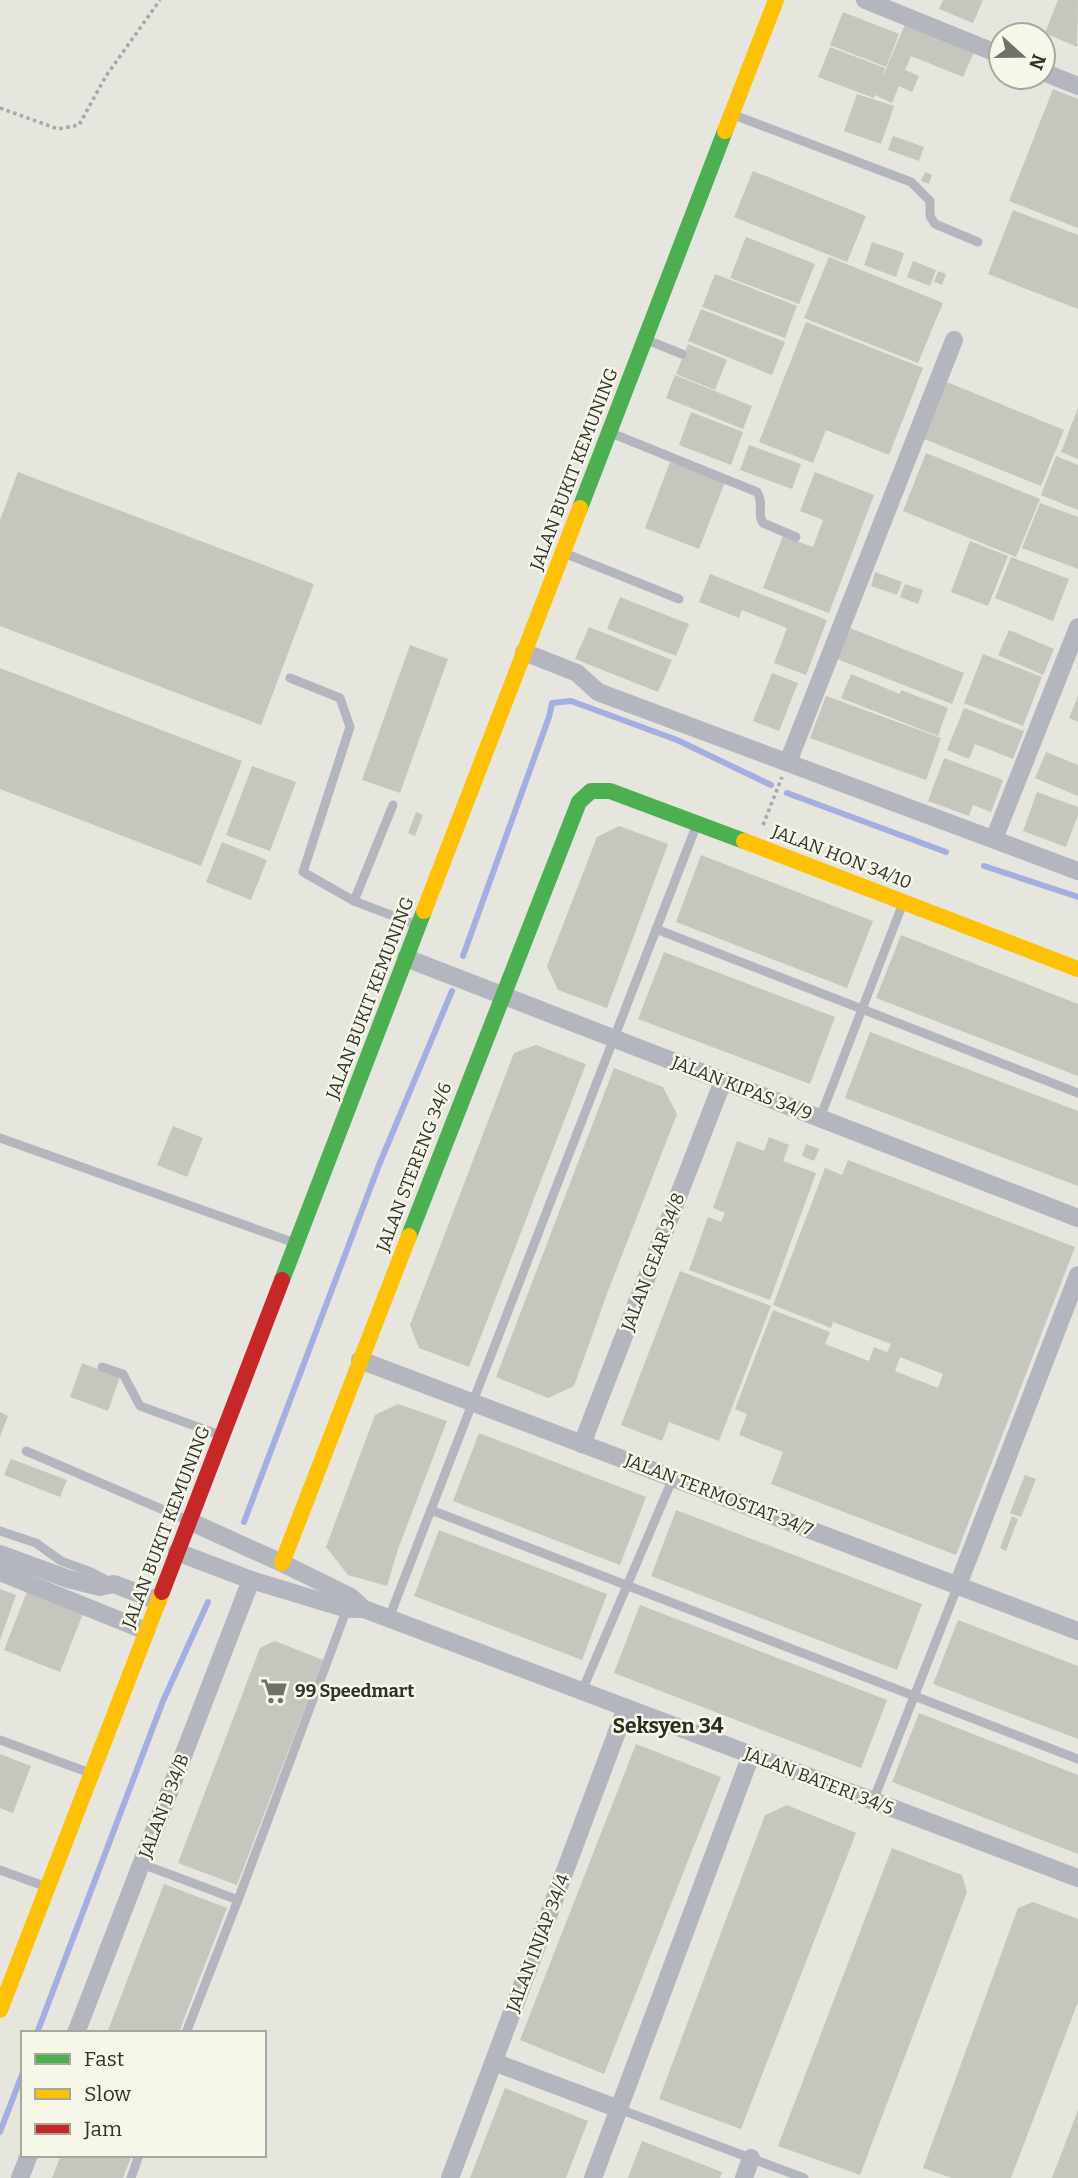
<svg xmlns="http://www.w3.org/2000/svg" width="1078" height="2178" viewBox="0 0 1078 2178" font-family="Bitter,serif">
<rect width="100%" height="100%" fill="#e6e6de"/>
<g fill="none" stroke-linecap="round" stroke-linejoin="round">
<g stroke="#a3afe0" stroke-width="6">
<polyline points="787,793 946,852"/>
<polyline points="984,866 1078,897"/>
<polyline points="463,956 549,717 552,703 571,701 677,740 771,785"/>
<polyline points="244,1522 379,1165 452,991"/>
<polyline points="37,2033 163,1701 208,1602"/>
<polyline points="0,2132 23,2072"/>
</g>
</g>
<g fill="#c6c6bf" fill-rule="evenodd">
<polygon points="943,0 983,0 973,23 939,9"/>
<polygon points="1058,0 1078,0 1077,47 1045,33"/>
<polygon points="843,12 899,34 886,67 830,45"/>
<polygon points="906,22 975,50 963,77 911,56 905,70 919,76 912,92 899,86 892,103 875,95 874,98 818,77 830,47 885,68 882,78"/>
<polygon points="1053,89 1078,99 1078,228 1009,201"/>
<polygon points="857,94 894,106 881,144 844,131"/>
<polygon points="893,136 924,147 919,161 888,150"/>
<polygon points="753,171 866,216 847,262 734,217"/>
<polygon points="925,172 932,175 929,184 921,181"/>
<polygon points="1013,210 1078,235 1078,309 988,274"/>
<polygon points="746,237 815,264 799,304 730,278"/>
<polygon points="872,242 904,253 896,277 864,265"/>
<polygon points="829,257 943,303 918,363 804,318"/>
<polygon points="913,261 936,270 930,286 907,277"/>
<polygon points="938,271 946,274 942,285 934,282"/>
<polygon points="715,274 797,306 785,338 702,307"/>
<polygon points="701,309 785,342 772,375 688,341"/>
<polygon points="806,322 923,368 889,455 826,430 813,463 759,442"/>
<polygon points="688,344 727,360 715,390 676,374"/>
<polygon points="675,375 752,406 743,429 666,398"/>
<polygon points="947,382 1064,430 1041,486 924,439"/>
<polygon points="1078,408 1078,459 1061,452"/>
<polygon points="691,412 743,432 731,465 679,445"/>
<polygon points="749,445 801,464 792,489 740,470"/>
<polygon points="926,453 1040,499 1016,557 903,511"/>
<polygon points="1056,456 1078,465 1078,510 1041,495"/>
<polygon points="670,462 725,482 699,549 645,528"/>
<polygon points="18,472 314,584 261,725 0,626 0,520"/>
<polygon points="815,472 874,495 829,613 763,588 783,536 813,547 823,520 800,511"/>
<polygon points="1040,503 1078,517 1078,569 1022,548"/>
<polygon points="970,541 1008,556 988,606 951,592"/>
<polygon points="1011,557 1069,579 1053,621 995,598"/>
<polygon points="875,572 902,582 897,595 871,586"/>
<polygon points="710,574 827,620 806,675 774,663 787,628 742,610 739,618 699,602"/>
<polygon points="905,584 923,590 918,604 900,597"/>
<polygon points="620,597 689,624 676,656 607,629"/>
<polygon points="589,627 672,660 658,692 575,659"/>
<polygon points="850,628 964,673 952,704 837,659"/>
<polygon points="1009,630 1054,649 1043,675 998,655"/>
<polygon points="410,645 448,659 400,793 362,780"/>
<polygon points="983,654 1042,677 1023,726 964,703"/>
<polygon points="0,668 242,761 201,866 0,789"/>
<polygon points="772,673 798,683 779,731 753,721"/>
<polygon points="851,674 900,694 901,690 948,708 938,736 841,698"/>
<polygon points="826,696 941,738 926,780 810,738"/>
<polygon points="1078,696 1078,722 1069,718"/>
<polygon points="964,708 1024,731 1013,759 975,744 969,759 947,750"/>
<polygon points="1046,752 1078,765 1078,796 1035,778"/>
<polygon points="944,758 1003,780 991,812 973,805 969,816 928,801"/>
<polygon points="252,766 296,782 270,851 226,835"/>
<polygon points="1037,792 1078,807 1078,815 1066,847 1023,831"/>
<polygon points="416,812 423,815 415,836 408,833"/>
<polygon points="619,826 668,844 607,1008 558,990 547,966 597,837"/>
<polygon points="222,842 267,860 251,900 206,882"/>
<polygon points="701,855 873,921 847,988 676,922"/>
<polygon points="901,935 1078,1004 1078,1076 876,998"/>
<polygon points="664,952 835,1017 810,1084 638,1019"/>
<polygon points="870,1032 1078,1111 1078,1186 845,1098"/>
<polygon points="536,1045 586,1064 469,1367 419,1348 410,1325 514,1053"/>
<polygon points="614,1068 663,1087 677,1114 608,1291 574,1386 548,1398 496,1377"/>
<polygon points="173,1126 203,1138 187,1177 157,1165"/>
<polygon points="769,1137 789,1145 783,1161 816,1173 770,1300 689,1270 708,1217 721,1222 725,1213 713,1208 737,1141 764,1151"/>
<polygon points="806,1144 819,1149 814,1161 802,1156"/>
<path d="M848,1160L1075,1247L956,1555L771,1484L783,1452L739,1435L747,1414L735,1409L773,1310L830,1332L825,1344L869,1361L874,1347L887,1352L891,1344L833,1322L831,1328L773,1305L825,1168L842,1175ZM900,1357L943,1374L938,1388L895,1371Z"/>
<polygon points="680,1271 771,1306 719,1441 669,1422 662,1441 621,1425"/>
<polygon points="82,1363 120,1377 108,1411 70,1397"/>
<polygon points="398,1404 447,1421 398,1549 387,1586 348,1575 326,1547 375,1415"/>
<polygon points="0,1412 8,1416 0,1437"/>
<polygon points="479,1433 646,1497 620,1565 453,1501"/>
<polygon points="11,1459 67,1480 60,1497 4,1475"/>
<polygon points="1025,1475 1036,1479 1021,1517 1010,1513"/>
<polygon points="676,1510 922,1604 897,1670 651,1576"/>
<polygon points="1012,1516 1018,1519 1006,1551 1000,1548"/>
<polygon points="439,1530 607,1594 582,1660 414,1596"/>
<polygon points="0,1589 16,1595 0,1640"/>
<polygon points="28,1589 84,1611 60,1672 4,1650"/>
<polygon points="640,1605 887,1700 861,1768 614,1673"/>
<polygon points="958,1620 1078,1666 1078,1739 933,1684"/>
<polygon points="275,1641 323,1660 237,1885 178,1863 260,1648"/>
<polygon points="919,1713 1078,1775 1078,1854 892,1782"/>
<polygon points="636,1744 721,1777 604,2074 520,2040"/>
<polygon points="0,1754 31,1766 13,1813 0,1808"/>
<polygon points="787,1805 856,1833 741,2129 659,2099 765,1815"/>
<polygon points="892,1848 962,1875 967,1892 860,2175 778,2146"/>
<polygon points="164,1884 227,1908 185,2016 179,2033 107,2033"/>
<polygon points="1033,1902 1078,1919 1078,2002 1011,2178 952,2178 923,2168 1018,1908"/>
<polygon points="505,2088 588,2121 566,2178 470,2178"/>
<polygon points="1078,2110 1078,2178 1052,2178"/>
<polygon points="642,2141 722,2172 720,2178 628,2178"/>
<polygon points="61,2155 132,2155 123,2178 52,2178"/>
</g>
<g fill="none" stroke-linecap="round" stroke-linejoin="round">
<g stroke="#a5a7aa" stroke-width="3.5" stroke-dasharray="3.5 3.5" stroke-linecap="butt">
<polyline points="0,108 58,129 79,125 106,76 160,0"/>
<polyline points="763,825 782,777"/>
</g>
<g stroke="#b3b6be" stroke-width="9">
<polyline points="734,115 911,182 930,201 930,216 935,224 978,242"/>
<polyline points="647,340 682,354"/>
<path d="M611,433L757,492C765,505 756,513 763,523L796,537"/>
<polyline points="564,553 679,599"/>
<polyline points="290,678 340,698 350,727 303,872 354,901 417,925"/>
<polyline points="354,901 393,805"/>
<polyline points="656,929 1078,1093"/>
<polyline points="820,1118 903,903"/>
<polyline points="0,1138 295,1243"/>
<polyline points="102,1367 123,1374 140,1406 220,1435"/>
<polyline points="26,1451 187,1520"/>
<polyline points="431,1510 1078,1759"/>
<polyline points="0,1531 36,1543 61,1561 91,1572 112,1583"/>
<polyline points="389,1618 697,824"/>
<polyline points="582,1691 673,1478"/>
<polyline points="0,1740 90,1773"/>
<polyline points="873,1801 958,1585"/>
<polyline points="142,1864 238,1900"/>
<polyline points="0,1870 44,1886"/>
<polyline points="186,2033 238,1900 348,1606"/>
<polyline points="619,2109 804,2178"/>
<polyline points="131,2178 139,2155"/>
</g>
<g stroke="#b3b6be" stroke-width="18">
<polyline points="865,0 1001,55"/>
<polyline points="1043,72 1078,86"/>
<polyline points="524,652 577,673 598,692 1078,871"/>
<polyline points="788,762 954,340"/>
<polyline points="994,839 1078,627"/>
<polyline points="406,958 1078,1218"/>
<polyline points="360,1360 1078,1631"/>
<polyline points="582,1444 723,1081"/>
<polyline points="189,1521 282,1563 351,1597 364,1609 1078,1878"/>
<polyline points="177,1552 251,1580 347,1609 364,1609"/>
<polyline points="0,1554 68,1579 100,1587 114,1584 158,1601"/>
<polyline points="0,1572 146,1631"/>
<polyline points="958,1585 1078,1275"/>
<polyline points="76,2033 251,1580"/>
<polyline points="494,2062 619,2109"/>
<polyline points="20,2178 29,2155"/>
<polyline points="450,2178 626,1708"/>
<polyline points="593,2178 751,1755"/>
<polyline points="744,2178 751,2158"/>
</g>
<g stroke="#4caf50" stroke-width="16">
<polyline points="580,508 725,131"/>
<polyline points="409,1236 579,802 591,791 610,791 744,841"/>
<polyline points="282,1280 424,911"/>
</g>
<g stroke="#ffc107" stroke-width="16">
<polyline points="725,131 776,0"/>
<polyline points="744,841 1078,969"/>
<polyline points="424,911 580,508"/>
<polyline points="282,1563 409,1236"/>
<polyline points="0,2010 162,1592"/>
</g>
<polyline stroke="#c62828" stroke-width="16" points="162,1592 282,1280"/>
</g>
<defs>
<symbol id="supermarket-bare" viewBox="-9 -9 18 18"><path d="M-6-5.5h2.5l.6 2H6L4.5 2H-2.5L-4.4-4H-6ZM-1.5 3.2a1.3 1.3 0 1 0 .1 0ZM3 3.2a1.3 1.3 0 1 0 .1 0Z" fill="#70716a" stroke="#f6f7e8" stroke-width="2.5" paint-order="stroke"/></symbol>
</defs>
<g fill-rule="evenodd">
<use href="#supermarket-bare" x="255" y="1672" width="38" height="38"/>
</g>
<g text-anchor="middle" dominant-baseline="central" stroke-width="5" stroke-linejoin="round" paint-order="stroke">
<g font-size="18" fill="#31322c" stroke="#f6f7e8">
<text transform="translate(574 469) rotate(-69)">JALAN BUKIT KEMUNING</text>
<text transform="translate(842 857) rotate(21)">JALAN HON 34/10</text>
<text transform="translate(370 998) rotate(-69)">JALAN BUKIT KEMUNING</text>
<text transform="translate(742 1088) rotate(21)">JALAN KIPAS 34/9</text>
<text transform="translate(414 1167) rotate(-69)">JALAN STERENG 34/6</text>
<text transform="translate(653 1262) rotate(-69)">JALAN GEAR 34/8</text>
<text transform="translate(719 1495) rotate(21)">JALAN TERMOSTAT 34/7</text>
<text transform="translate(166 1527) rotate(-69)">JALAN BUKIT KEMUNING</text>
<text transform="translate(819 1781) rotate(21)">JALAN BATERI 34/5</text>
<text transform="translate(164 1806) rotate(-69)">JALAN B 34/B</text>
<text transform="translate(538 1943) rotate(-69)">JALAN INJAP 34/4</text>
</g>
<g font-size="18" font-weight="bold" fill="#31322c" stroke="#f6f7e8" text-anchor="start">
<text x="295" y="1691">99 Speedmart</text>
</g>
<g font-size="21" font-weight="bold" fill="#2b2b20" stroke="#f6f7e8">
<text x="668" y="1726">Seksyen 34</text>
</g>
</g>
<rect x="21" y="2031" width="245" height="126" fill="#f6f7e8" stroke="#a7a89d" stroke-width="2"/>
<rect x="35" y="2054" width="35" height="10" fill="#4caf50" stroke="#a7a89d" stroke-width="2"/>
<text x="84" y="2066" font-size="21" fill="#31322c">Fast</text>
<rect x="35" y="2089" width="35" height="10" fill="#ffc107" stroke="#a7a89d" stroke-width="2"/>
<text x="84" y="2101" font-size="21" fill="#31322c">Slow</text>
<rect x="35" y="2124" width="35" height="10" fill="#c62828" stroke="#a7a89d" stroke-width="2"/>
<text x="84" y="2136" font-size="21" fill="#31322c">Jam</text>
<g transform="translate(1022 56) rotate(111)"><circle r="33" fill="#f6f7e8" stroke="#a7a89d" stroke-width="2"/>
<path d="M0-5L12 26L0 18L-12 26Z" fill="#70716a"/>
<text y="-10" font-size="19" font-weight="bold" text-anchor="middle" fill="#31322c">N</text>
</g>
</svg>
